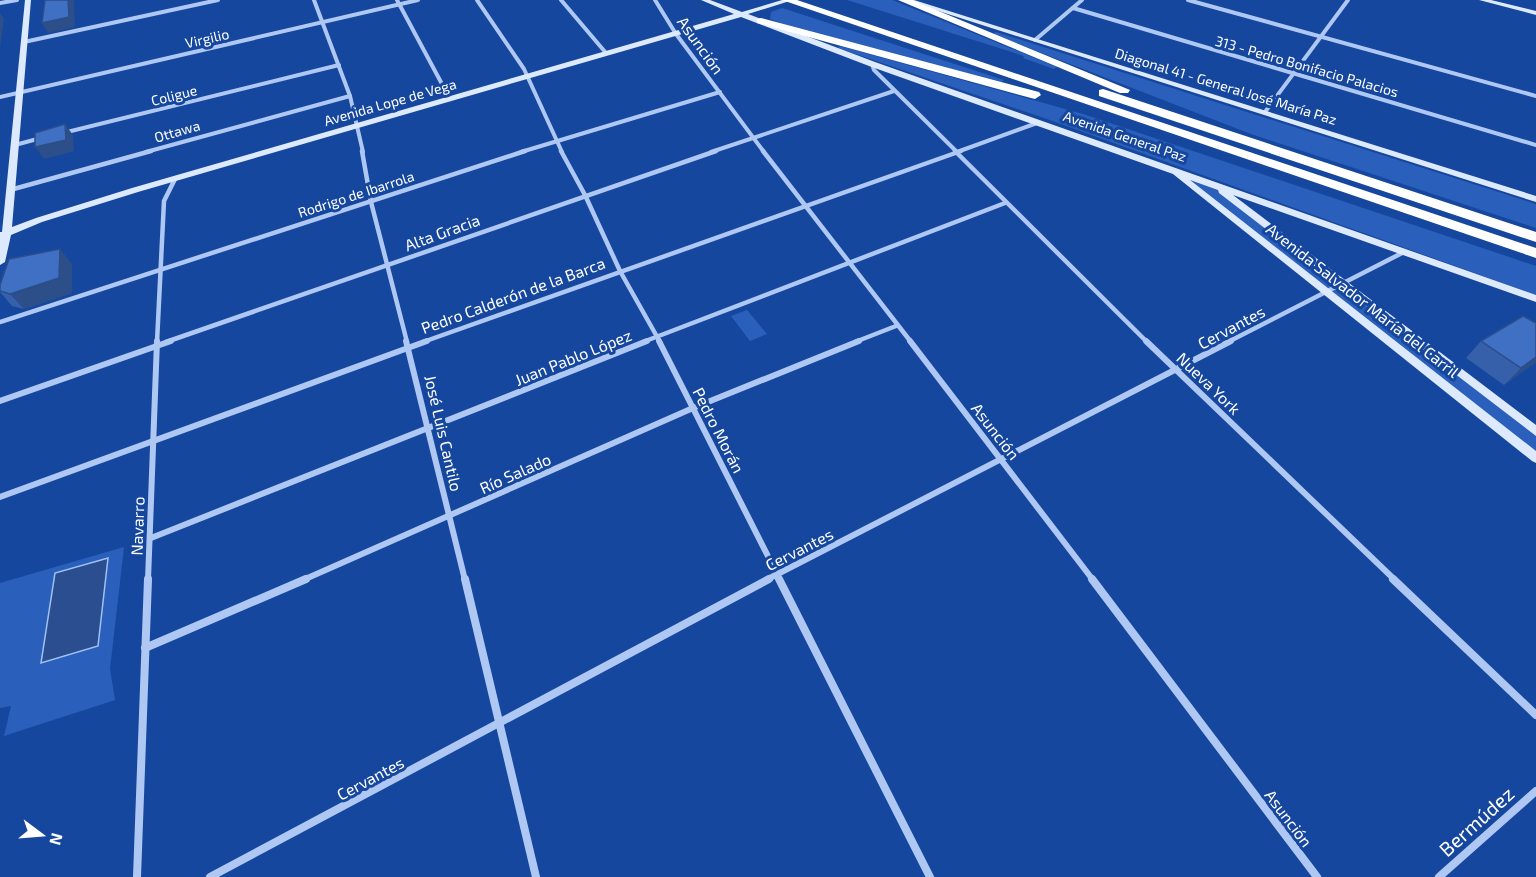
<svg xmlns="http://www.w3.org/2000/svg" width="1536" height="877" viewBox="0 0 1536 877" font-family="'Exo 2',sans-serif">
<rect width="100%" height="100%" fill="#16479e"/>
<g fill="#2a60bb">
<polygon points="847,0 892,0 1057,67 1054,69 1023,58 1024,56"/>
<polygon points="782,8 1004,80 1000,83 791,27 770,19 771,12"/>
<polygon points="996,32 1536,204 1536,228 1251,134 993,34"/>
<polygon points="840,46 1083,114 1536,266 1536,295 1047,119 838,48"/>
<polygon points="1169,168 1212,183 1536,431 1536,458"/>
<polygon points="747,310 767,334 750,341 731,316"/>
<polygon points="124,547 110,669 115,700 4,736 11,706 0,708 0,583"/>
</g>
<polygon fill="#2a4e8f" stroke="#a1c2f5" stroke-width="1.5" points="108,558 98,646 41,663 55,573"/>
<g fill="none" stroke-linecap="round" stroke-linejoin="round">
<g stroke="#aec8f3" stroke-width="4">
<polyline points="314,0 350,96 363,152"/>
<polyline points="397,0 450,99"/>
<polyline points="477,0 524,69 562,152"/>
<polyline points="561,0 606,53"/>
<polyline points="655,0 676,34 764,152"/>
<polyline points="1188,0 1536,96"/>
<polyline points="0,3 17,0"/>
<polyline points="1073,8 1536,145"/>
<polyline points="1035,40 1082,0"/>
<polyline points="24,42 218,0"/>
<polyline points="872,64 874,70 957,152"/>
<polyline points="0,97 418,0"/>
<polyline points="1265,112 1348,0"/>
<polyline points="63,133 339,65"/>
<polyline points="15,145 41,138"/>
<polyline points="146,152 350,96"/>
<polyline points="521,152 720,92"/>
<polyline points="711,152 894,91"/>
<polyline points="957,152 1037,123"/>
</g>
<g stroke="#aec8f3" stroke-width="4.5">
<polyline points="362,151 371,202 407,342"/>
<polyline points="561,151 585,195 620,271 660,342"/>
<polyline points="763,151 911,342"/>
<polyline points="955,151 1147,342"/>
<polyline points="10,190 151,151"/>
<polyline points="0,322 525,151"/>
<polyline points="157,342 164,201 175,179"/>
<polyline points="166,342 716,151"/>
<polyline points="423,342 961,151"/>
<polyline points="643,342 1005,203"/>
<polyline points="855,342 896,326"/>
<polyline points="1228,342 1404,252"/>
</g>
<g stroke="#aec8f3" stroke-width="6">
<polyline points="406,341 465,580"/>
<polyline points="659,341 780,580"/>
<polyline points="910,341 1093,580"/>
<polyline points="1146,341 1395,580"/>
<polyline points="0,401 171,341"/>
<polyline points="0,497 427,341"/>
<polyline points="151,538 647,341"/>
<polyline points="148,580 157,341"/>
<polyline points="303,580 693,408 859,341"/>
<polyline points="766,580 1231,341"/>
</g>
<g stroke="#aec8f3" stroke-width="8">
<polyline points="465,579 536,877"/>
<polyline points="779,579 930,877"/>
<polyline points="1092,579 1317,877"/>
<polyline points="1393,579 1536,715"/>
<polyline points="145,648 306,579"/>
<polyline points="137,877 148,579"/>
<polyline points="210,877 769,579"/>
<polyline points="1439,877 1536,791"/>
</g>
<g fill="#dde9fd" fill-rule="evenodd">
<polygon points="25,0 31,0 12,227 36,218 132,188 734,14 701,0 710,0 742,12 782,0 793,0 748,14 875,62 1536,295 1536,302 1233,195 1536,425 1536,436 1219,193 1218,190 1190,180 1536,451 1536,463 1532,461 1173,174 869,66 741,17 138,192 42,222 11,235 5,262 0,265 0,232 2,232"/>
<polygon points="904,0 914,0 1536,196 1536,202"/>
<polygon points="1479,0 1491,0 1536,11 1536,15"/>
</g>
<g fill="#fff" fill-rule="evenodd">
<polygon points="782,0 797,0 1536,248 1536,258"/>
<polygon points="898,0 912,0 1130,90 1128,93 1120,93"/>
<polygon points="761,18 1039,92 1041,95 1035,99 1031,98 757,23 757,19"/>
<polygon points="1103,89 1536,232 1536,242 1099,96 1099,90"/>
</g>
</g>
<g fill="#3660a9">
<polygon points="72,264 72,293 24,309 12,306 0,292 0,285"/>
<polygon points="1536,323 1536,362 1504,385 1466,358 1481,341"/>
</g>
<g fill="#2c4e89">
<polygon points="68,0 73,0 74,1 75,27 48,33 42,23"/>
<polygon points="0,13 4,19 0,48"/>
<polygon points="65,124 73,135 74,151 44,159 35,147"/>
<polygon points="60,249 72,264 72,293 24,309 10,294"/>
<polygon points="1536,357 1536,362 1504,385 1521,368"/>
</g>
<g fill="#3f70c4" stroke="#2c4e89" stroke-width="1.5">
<polygon points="45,0 68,0 69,17 42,23"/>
<polygon points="65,124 66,140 35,147 35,133"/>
<polygon points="60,249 59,278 10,294 0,291 0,285 9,259"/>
<polygon points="1523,316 1536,323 1536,357 1521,368 1481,341"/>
</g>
<g text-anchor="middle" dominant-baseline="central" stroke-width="6" stroke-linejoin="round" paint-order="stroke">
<g font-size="14" fill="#fff" stroke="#16479e">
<text transform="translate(207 38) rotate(-13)">Virgilio</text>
<text transform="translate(1307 66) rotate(16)">313 - Pedro Bonifacio Palacios</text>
<text transform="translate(1226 86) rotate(17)">Diagonal 41 - General José María Paz</text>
<text transform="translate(174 95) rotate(-14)">Coligue</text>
<text transform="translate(390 102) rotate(-16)">Avenida Lope de Vega</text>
<text transform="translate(177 131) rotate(-16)">Ottawa</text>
<text transform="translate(1125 136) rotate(19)">Avenida General Paz</text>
<text transform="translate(356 194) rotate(-18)">Rodrigo de Ibarrola</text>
</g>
<g font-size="16" fill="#fff" stroke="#16479e">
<text transform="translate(701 45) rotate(54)">Asunción</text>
<text transform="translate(442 232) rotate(-20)">Alta Gracia</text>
<text transform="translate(513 295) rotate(-20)">Pedro Calderón de la Barca</text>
<text transform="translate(1363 300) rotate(38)">Avenida Salvador María del Carril</text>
<text transform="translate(1231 327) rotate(-28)">Cervantes</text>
<text transform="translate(573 357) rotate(-22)">Juan Pablo López</text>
<text transform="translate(1209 383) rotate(44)">Nueva York</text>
<text transform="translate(719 430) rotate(63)">Pedro Morán</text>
<text transform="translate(996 431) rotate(52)">Asunción</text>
<text transform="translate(444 433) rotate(77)">José Luis Cantilo</text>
<text transform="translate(515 473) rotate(-24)">Río Salado</text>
<text transform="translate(137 526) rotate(-88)">Navarro</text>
<text transform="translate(799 549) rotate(-27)">Cervantes</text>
<text transform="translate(370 778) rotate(-28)">Cervantes</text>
<text transform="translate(1289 818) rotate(53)">Asunción</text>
</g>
<g font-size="20" fill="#fff" stroke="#16479e">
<text transform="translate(1476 821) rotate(-42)">Bermúdez</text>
</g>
</g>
<g transform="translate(42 835) rotate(106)" stroke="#16479e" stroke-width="4.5" paint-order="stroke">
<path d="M0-4.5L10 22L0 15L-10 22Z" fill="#ffffff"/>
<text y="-9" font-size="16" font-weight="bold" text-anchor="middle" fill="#ffffff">N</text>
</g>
</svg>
